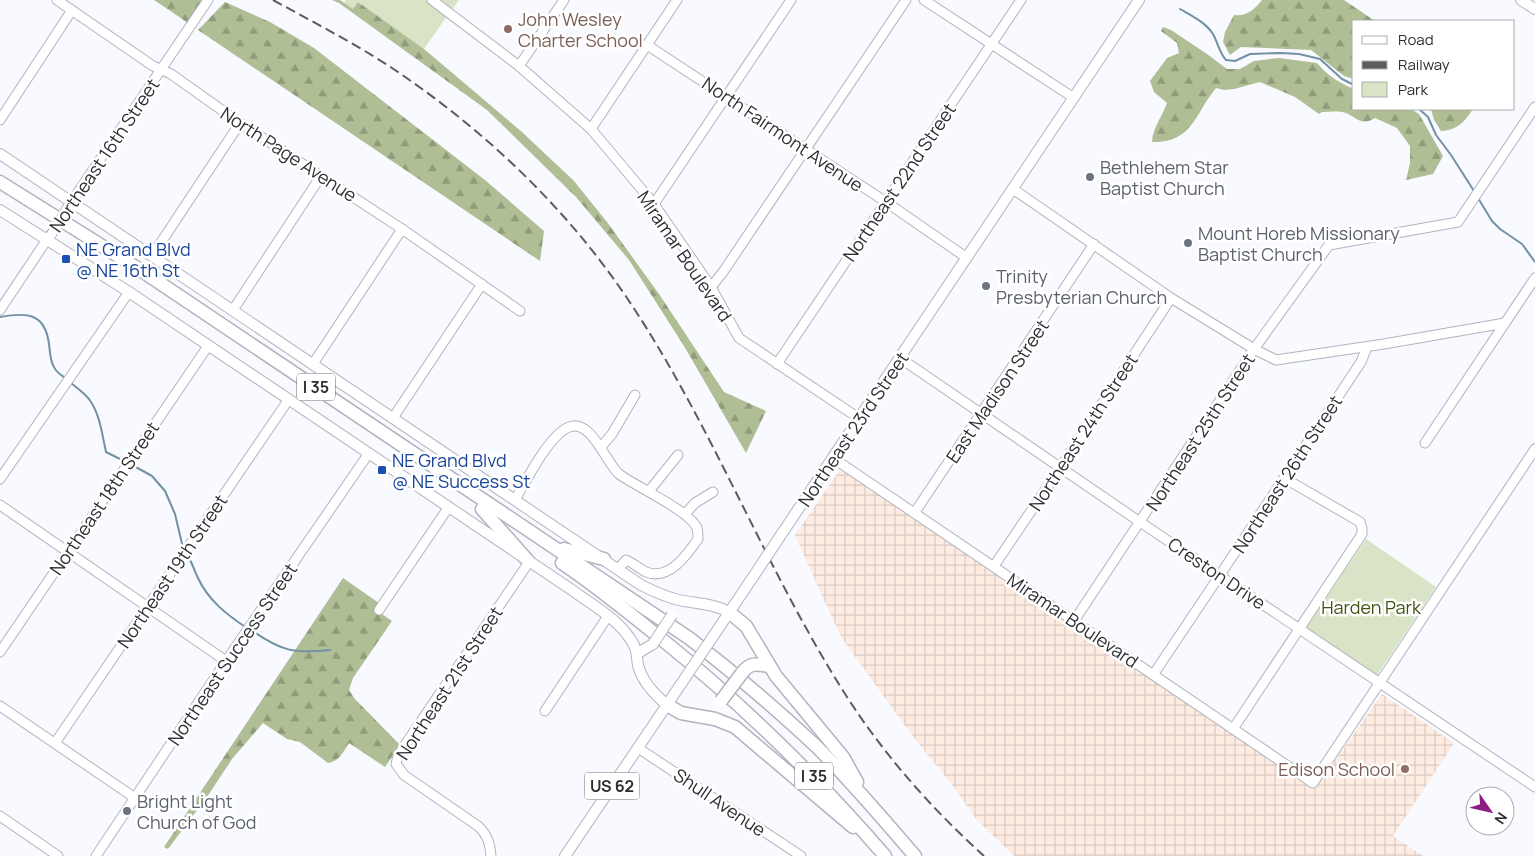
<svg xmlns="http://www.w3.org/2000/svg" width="1535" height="856" viewBox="0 0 1535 856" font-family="Manrope,sans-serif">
<defs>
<pattern id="industrial-grid" width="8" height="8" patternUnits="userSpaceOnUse" patternTransform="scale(1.25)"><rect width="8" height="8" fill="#feece2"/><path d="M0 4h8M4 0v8" fill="none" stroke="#dacbc2"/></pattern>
<pattern id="forest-firs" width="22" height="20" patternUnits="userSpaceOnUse" patternTransform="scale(1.25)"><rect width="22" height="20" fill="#afbe95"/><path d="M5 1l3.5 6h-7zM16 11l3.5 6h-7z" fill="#8f9b7a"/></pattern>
</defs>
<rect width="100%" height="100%" fill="#f9faff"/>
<polygon fill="url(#industrial-grid)" points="839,471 848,473 1315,789 1382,694 1454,743 1393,836 1423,856 1014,856 976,819 956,790 911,734 843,640 827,607 795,535"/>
<g fill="#d9e4c7">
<polygon points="346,0 426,0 447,16 424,49 358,2 353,9 344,3"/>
<polygon points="438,0 459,0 452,10"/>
<polygon points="1366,539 1436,587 1377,675 1306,628"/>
</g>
<g fill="url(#forest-firs)">
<polygon points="154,0 204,0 188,23"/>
<polygon points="332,0 340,0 353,9 358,2 424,49 522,132 574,181 607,222 659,294 724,392 766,411 746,453 684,346 629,260 576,197 487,110 339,3"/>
<path d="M1262,0H1344L1375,21H1354V79L1344,76L1311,50L1241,47L1230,55L1223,42L1225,32L1234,15C1246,17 1255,9 1262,0Z"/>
<polygon points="225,2 270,22 314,48 485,180 544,231 540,261 198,30"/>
<path d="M1163,27L1171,30L1207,54L1227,69H1240L1254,61L1279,58L1317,63C1327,75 1339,83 1354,89V109H1411L1419,114L1443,156L1433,174L1406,180L1410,163V146L1397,128L1375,118C1359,128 1355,114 1342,112C1336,111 1328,112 1322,112L1319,114L1295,97L1260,82L1234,89L1224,90L1216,88C1195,113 1193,143 1152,142C1153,127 1162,117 1167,103L1154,92L1150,81L1167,58L1179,53L1177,43L1161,31Z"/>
<path d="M1431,109H1473C1464,122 1458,130 1441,131L1434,120Z"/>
<path d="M343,578L379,603L382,614L392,621L353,678L349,690L354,698L400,745L385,767L349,743C343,752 340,761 328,763L300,742L287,739L263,723L232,759L207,797L168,849L164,847Z"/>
</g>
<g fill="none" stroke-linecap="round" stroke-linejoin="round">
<g stroke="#7291a4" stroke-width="2">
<path d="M1180,9C1192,16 1205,22 1213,34C1218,43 1219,52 1226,60L1235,61L1250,54L1281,53L1299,54L1320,59L1342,79L1354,85"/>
<polyline points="1419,109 1428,117 1436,135 1451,155 1474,191"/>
<polyline points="1478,198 1492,221 1500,229 1522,244 1535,262"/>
<path d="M0,317C27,312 45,313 49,344C50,351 50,361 54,367C56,372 61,375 65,378"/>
<path d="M71,383C77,388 84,393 89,399C100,414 102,434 106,452L126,462"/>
<polyline points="132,465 152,476 165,491 175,514 183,548"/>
<path d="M186,554C192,561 194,570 198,578C208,600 227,615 247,628"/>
<path d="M251,630C281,651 294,654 330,650"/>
</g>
<defs>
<g id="minor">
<polyline points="57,0 153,66 171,74 240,123 402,229 520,311"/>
<polyline points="432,0 519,66 591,129 654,204 711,287 739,338 860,419"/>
<polyline points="924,0 1074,98"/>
<polyline points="647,45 886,202 967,258"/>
<polyline points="519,66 564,0"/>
<polyline points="0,120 72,10"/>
<polyline points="591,129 677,0"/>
<polyline points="1013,189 1171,298 1254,349 1276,360 1384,344 1505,323"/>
<polyline points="654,204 791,0"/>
<polyline points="68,207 208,0"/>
<polyline points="152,256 240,123"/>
<polyline points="711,287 723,272 906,0"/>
<polyline points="0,310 50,235"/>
<polyline points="233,310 321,176"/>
<polyline points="900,358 1140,522 1535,787"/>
<polyline points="313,364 402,229"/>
<polyline points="777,364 1021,0"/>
<polyline points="393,418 482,284"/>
<polyline points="1425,443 1535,278"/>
<polyline points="601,447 612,434 635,395"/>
<polyline points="833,458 1313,783 1535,449"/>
<polyline points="0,479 129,292"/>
<polyline points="649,491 678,455"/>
<path d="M515,500C526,481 549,435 569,427C591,418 606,463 619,474C635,486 690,511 697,528C698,531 698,536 698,539C687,555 669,581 646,572C640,569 635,564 626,560L618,569"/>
<polyline points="0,505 226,661"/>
<polyline points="915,512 1094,244"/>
<polyline points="685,514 695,503 713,492"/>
<polyline points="994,566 1060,468 1171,298"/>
<polyline points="379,610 448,508"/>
<polyline points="1074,621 1254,349 1329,245 1458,222 1535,107"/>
<polyline points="0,652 208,346"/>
<polyline points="1153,675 1220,575 1361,362 1367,347"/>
<polyline points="0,706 135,798"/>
<polyline points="545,711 608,616"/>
<polyline points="1233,729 1362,534 1362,528 1360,522 1284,478"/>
<polyline points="55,743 289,399"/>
<polyline points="638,748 801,856"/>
<polyline points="0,816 58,856"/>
<polyline points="96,856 226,661 369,453"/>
<path d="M491,856C490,843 487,834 478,826L404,775L396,764L398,756L409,739L529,562"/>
</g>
<g id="major">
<polyline points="1521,0 1535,9"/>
<path d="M0,154L641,585C653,591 665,597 679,600C697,604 711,603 729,612"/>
<path d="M0,210L129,292L572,590C592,605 617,618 631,640C638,651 636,654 638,665C642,681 655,695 667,705"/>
<polyline points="781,535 1139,0"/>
<polyline points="712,638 753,577"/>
<polyline points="638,653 653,644"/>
<polyline points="565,856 685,678"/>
</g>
<g id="highway">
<path d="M0,182L142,271L689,638C733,672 775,708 816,746C851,781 883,819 915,856"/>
<polyline points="482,509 529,562"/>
<polyline points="564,549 604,559"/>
<path d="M562,563C596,586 627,611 659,637C741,703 816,776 885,856"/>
<polyline points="729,612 746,626 776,676 843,757 857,782"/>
<path d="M742,673C750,662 757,664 769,666"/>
<polyline points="667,705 681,713 715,719 735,727 853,827"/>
</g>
</defs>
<use href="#minor" stroke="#b1b4bf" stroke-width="11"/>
<use href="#major" stroke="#b1b4bf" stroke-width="12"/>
<use href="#highway" stroke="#b1b4bf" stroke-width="15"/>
<use href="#minor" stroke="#fff" stroke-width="9"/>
<use href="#major" stroke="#fff" stroke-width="10"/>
<use href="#highway" stroke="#fff" stroke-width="12"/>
<path stroke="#5b5c60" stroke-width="2" stroke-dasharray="10 5" stroke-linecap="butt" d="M273,0C313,22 354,43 392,68C483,129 565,206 627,298C712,424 765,569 847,697C885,756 932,809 984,856"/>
<defs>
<polyline id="minor-bridge" points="51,235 68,207"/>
<g id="major-bridge">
<polyline points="753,577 781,535"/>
<polyline points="653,644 672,615"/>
<polyline points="685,678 712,638"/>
</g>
<polyline id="highway-bridge" points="721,701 742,673"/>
</defs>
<use href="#minor-bridge" stroke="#b1b4bf" stroke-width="11" stroke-linecap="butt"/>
<use href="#major-bridge" stroke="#b1b4bf" stroke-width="12" stroke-linecap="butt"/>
<use href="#highway-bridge" stroke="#b1b4bf" stroke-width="15" stroke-linecap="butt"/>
<use href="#minor-bridge" stroke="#fff" stroke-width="9"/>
<use href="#major-bridge" stroke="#fff" stroke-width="10"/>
<use href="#highway-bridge" stroke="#fff" stroke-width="12"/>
</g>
<g fill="#8d6e63" stroke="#fff" stroke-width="2">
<circle cx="508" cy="29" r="5"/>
<circle cx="1405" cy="769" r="5"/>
</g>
<g fill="#6b7280" stroke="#fff" stroke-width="2">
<circle cx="1090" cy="177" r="5"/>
<circle cx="1188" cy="243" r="5"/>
<circle cx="986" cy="286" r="5"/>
<circle cx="127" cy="811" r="5"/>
</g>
<g fill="#1a4fb4" stroke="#fff" stroke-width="2">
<rect x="61" y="254" width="10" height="10" rx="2.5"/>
<rect x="377" y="465" width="10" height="10" rx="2.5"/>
</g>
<g text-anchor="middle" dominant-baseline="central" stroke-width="5" stroke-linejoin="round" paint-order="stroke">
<g fill="#fff" stroke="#6d6d70" stroke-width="1">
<rect x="297" y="373.5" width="38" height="27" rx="4"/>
<rect x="795" y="762.5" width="38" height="27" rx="4"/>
<rect x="584.5" y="772.5" width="55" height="27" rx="4"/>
</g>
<g font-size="16" font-weight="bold" fill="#2e2f33">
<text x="316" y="387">I 35</text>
<text x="814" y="776">I 35</text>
<text x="612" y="786">US 62</text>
</g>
<g font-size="18" fill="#785e54" stroke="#fff" text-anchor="start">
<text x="518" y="19">John Wesley<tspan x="518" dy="21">Charter School</tspan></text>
<text x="1395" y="769" text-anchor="end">Edison School</text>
</g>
<g font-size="18" fill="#2e2f33" stroke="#fff">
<text transform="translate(783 134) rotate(34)">North Fairmont Avenue</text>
<text transform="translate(289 154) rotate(33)">North Page Avenue</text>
<text transform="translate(104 155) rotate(-56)">Northeast 16th Street</text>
<text transform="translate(899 182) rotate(-56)">Northeast 22nd Street</text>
<text transform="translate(685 256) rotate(56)">Miramar Boulevard</text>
<text transform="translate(997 391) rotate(-56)">East Madison Street</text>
<text transform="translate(853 429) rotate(-56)">Northeast 23rd Street</text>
<text transform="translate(1083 432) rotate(-57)">Northeast 24th Street</text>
<text transform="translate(1200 432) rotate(-57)">Northeast 25th Street</text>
<text transform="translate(1287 474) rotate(-57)">Northeast 26th Street</text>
<text transform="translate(104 498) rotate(-56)">Northeast 18th Street</text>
<text transform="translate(172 571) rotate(-56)">Northeast 19th Street</text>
<text transform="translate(1217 573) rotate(34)">Creston Drive</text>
<text transform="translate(1073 620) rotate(34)">Miramar Boulevard</text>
<text transform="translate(232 654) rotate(-56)">Northeast Success Street</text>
<text transform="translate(449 683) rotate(-57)">Northeast 21st Street</text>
<text transform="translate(720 802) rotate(34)">Shull Avenue</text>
</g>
<g font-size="18" fill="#5b616d" stroke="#fff" text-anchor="start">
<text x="1100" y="167">Bethlehem Star<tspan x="1100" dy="21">Baptist Church</tspan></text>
<text x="1198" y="233">Mount Horeb Missionary<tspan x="1198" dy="21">Baptist Church</tspan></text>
<text x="996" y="276">Trinity<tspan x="996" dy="21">Presbyterian Church</tspan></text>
<text x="137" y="801">Bright Light<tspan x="137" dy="21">Church of God</tspan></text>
</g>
<g font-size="18" fill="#164399" stroke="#fff" text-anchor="start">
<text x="76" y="249">NE Grand Blvd<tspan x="76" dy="21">@ NE 16th St</tspan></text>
<text x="392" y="460">NE Grand Blvd<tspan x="392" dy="21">@ NE Success St</tspan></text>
</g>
<g font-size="18" fill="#425314" stroke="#fff">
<text x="1371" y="607">Harden Park</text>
</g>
</g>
<rect x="1352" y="20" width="162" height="90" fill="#ffffff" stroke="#abacad"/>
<rect x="1362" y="36" width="25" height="8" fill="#ffffff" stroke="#abacad"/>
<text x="1398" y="45" font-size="15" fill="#2e2f33">Road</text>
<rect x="1362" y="61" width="25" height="8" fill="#5b5c60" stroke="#abacad"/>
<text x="1398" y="70" font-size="15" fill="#2e2f33">Railway</text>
<rect x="1362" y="82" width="25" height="15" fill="#d9e4c7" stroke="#abacad"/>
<text x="1398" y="95" font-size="15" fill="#2e2f33">Park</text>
<g transform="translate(1490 811) rotate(124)"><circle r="24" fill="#ffffff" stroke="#abacad"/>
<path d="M0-4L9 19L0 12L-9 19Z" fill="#8d1f83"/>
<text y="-8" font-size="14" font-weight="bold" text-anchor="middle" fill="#2e2f33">N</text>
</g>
</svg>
